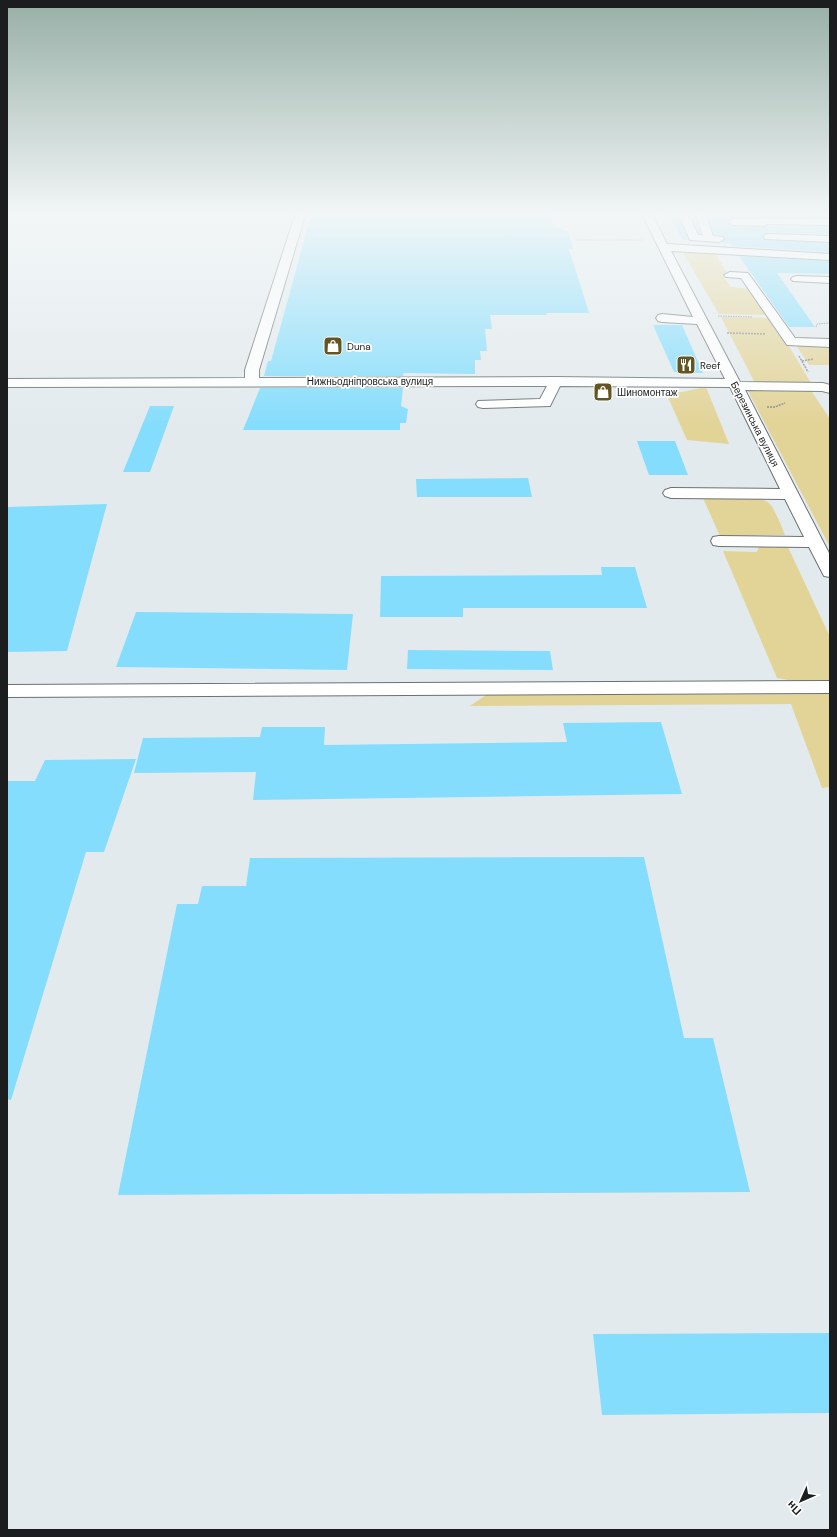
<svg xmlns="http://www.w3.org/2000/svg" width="837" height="1537" viewBox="0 0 837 1537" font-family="'DM Sans',sans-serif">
<rect width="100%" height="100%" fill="#e3eaed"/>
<g fill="#e2d396">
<polygon points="682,251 715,253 728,275 722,275 731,287 749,289 769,315 719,314"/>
<polygon points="721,317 772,318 811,383 755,383"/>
<polygon points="796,345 830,345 830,365 809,365"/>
<polygon points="706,387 729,444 687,440 667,395"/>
<polygon points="751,388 810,389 830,419 830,547 750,395 749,391"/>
<path d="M703,498C716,498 762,494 770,504C775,510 782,527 785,535L720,536Z"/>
<polygon points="787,545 830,637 830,681 794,681 777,678 723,551 757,552 759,546"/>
<polygon points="830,694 830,787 822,788 791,704 470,706 486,695"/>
</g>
<g fill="#84ddfc">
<polygon points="312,212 550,212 554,228 562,228 563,231 568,231 573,249 569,249 589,313 546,313 547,315 490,315 492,329 485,329 487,351 480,351 481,360 475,360 475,374 404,373 403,376 264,376 268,361 271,361"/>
<polygon points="668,212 674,212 680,221 688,240 682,239"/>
<polygon points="687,212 694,212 701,234 699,234"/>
<polygon points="707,212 830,212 830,218 739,217 730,219 727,222 733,226 830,226 830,234 769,232 765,234 763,236 765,240 830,243 830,252 732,246 730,243 721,243 725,238 723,236 714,235"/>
<polygon points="739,256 830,261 830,274 777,273 815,327 789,327"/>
<polygon points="653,325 682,325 703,373 674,372"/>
<polygon points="260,388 403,388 401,406 408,409 406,423 400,423 400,430 243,430"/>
<polygon points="150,406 174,406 150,472 123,472"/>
<polygon points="637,441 675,441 688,475 649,475"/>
<polygon points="528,478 532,497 417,497 416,479"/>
<polygon points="107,504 67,651 7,652 7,507"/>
<polygon points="601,567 635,567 647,608 463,608 463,617 380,617 381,576 602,575"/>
<polygon points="136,612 353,614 347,670 116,667"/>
<polygon points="408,650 550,651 553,670 407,669"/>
<polygon points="661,722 682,794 253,800 256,772 134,773 143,738 260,737 262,727 325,727 324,745 567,742 563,723"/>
<polygon points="136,759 104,852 86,852 11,1100 7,1099 7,781 35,781 45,760"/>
<polygon points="644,857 684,1038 713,1038 750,1192 118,1195 177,904 198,904 202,886 246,886 250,858"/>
<polygon points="830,1333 830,1413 602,1415 593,1334"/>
</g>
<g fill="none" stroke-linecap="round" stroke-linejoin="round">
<defs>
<g id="minor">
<polygon points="296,212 306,212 259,370 259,378 556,377 725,379 697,324 662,322 658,321 656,318 658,315 662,314 693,317 641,212 651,212 667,244 830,254 830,260 671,251 740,382 823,383 830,385 830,393 822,391 745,390 830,555 830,577 824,576 809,547 719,546 713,545 711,541 713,537 719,536 804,537 785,499 671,498 665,496 663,493 665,490 671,488 780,489 730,387 560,386 550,406 483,408 478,407 476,404 478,401 540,399 547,386 7,387 7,379 245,378 245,370"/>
<polygon points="675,212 685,212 691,220 698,235 703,235 695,212 705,212 713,236 723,237 724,239 719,242 690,240 681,220"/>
<path d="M763,218L830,219V225L768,224L764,226L733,225L728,222C733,216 754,220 763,218Z"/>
<polygon points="769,234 830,236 830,242 765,239 764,237 765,235"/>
<polygon points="730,272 748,273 795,338 830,339 830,347 787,345 741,278 726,277 724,275"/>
<polygon points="797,276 830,277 830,283 793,281 791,279 793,277"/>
<polygon points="830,681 830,693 7,697 7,685"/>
</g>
</defs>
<use href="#minor" stroke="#6b7173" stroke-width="2"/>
<g stroke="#84898b" stroke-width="1" stroke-dasharray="1.5 1" stroke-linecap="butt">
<polyline points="576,240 643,240"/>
<polyline points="718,316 753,317"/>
<polyline points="816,327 817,324 829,323"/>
</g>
<g stroke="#84898b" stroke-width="1.5" stroke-dasharray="2 1" stroke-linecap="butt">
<polyline points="727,333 766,334"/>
<polyline points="799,356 808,372"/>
<polyline points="802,361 813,359"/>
<polyline points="767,407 775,407 785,403"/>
</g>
<use href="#minor" fill="#fff" fill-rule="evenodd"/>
</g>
<linearGradient id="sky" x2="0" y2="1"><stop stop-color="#97afa6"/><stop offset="0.5" stop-color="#f2f6f7"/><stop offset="1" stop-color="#f2f6f7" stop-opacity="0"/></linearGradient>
<rect width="837" height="427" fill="url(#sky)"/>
<defs>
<symbol id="shop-square" viewBox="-11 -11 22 22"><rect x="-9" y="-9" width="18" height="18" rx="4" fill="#625522" stroke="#fff"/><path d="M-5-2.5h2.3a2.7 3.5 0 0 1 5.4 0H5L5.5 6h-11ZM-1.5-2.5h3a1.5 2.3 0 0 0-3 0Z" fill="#fff"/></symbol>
<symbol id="restaurant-square" viewBox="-11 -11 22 22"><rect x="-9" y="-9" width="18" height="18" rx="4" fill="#625522" stroke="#fff"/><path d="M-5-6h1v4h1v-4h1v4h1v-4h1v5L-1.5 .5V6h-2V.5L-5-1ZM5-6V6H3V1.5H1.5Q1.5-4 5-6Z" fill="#fff"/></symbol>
</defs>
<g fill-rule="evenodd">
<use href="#shop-square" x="322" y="335" width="22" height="22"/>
<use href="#restaurant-square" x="675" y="354" width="22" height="22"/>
<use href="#shop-square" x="592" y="381" width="22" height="22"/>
</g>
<g text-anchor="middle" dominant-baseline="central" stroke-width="3.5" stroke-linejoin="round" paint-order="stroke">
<g font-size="10" fill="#1b1d1e" stroke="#fff" text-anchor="start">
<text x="347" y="346">Duna</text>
<text x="700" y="365">Reef</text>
<text x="617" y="392">Шиномонтаж</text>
</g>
<g font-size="10" fill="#1b1d1e" stroke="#fff">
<text x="370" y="381">Нижньодніпровська вулиця</text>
<text transform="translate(755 424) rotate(63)">Березинська вулиця</text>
</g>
</g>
<rect width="837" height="1537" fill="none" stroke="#1b1d1e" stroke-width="16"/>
<g transform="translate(801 1501) rotate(225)" stroke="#ffffff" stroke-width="3" paint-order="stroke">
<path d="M0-3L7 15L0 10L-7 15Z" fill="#1b1d1e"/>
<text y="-6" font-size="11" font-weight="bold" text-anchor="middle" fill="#1b1d1e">Пн</text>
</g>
</svg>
